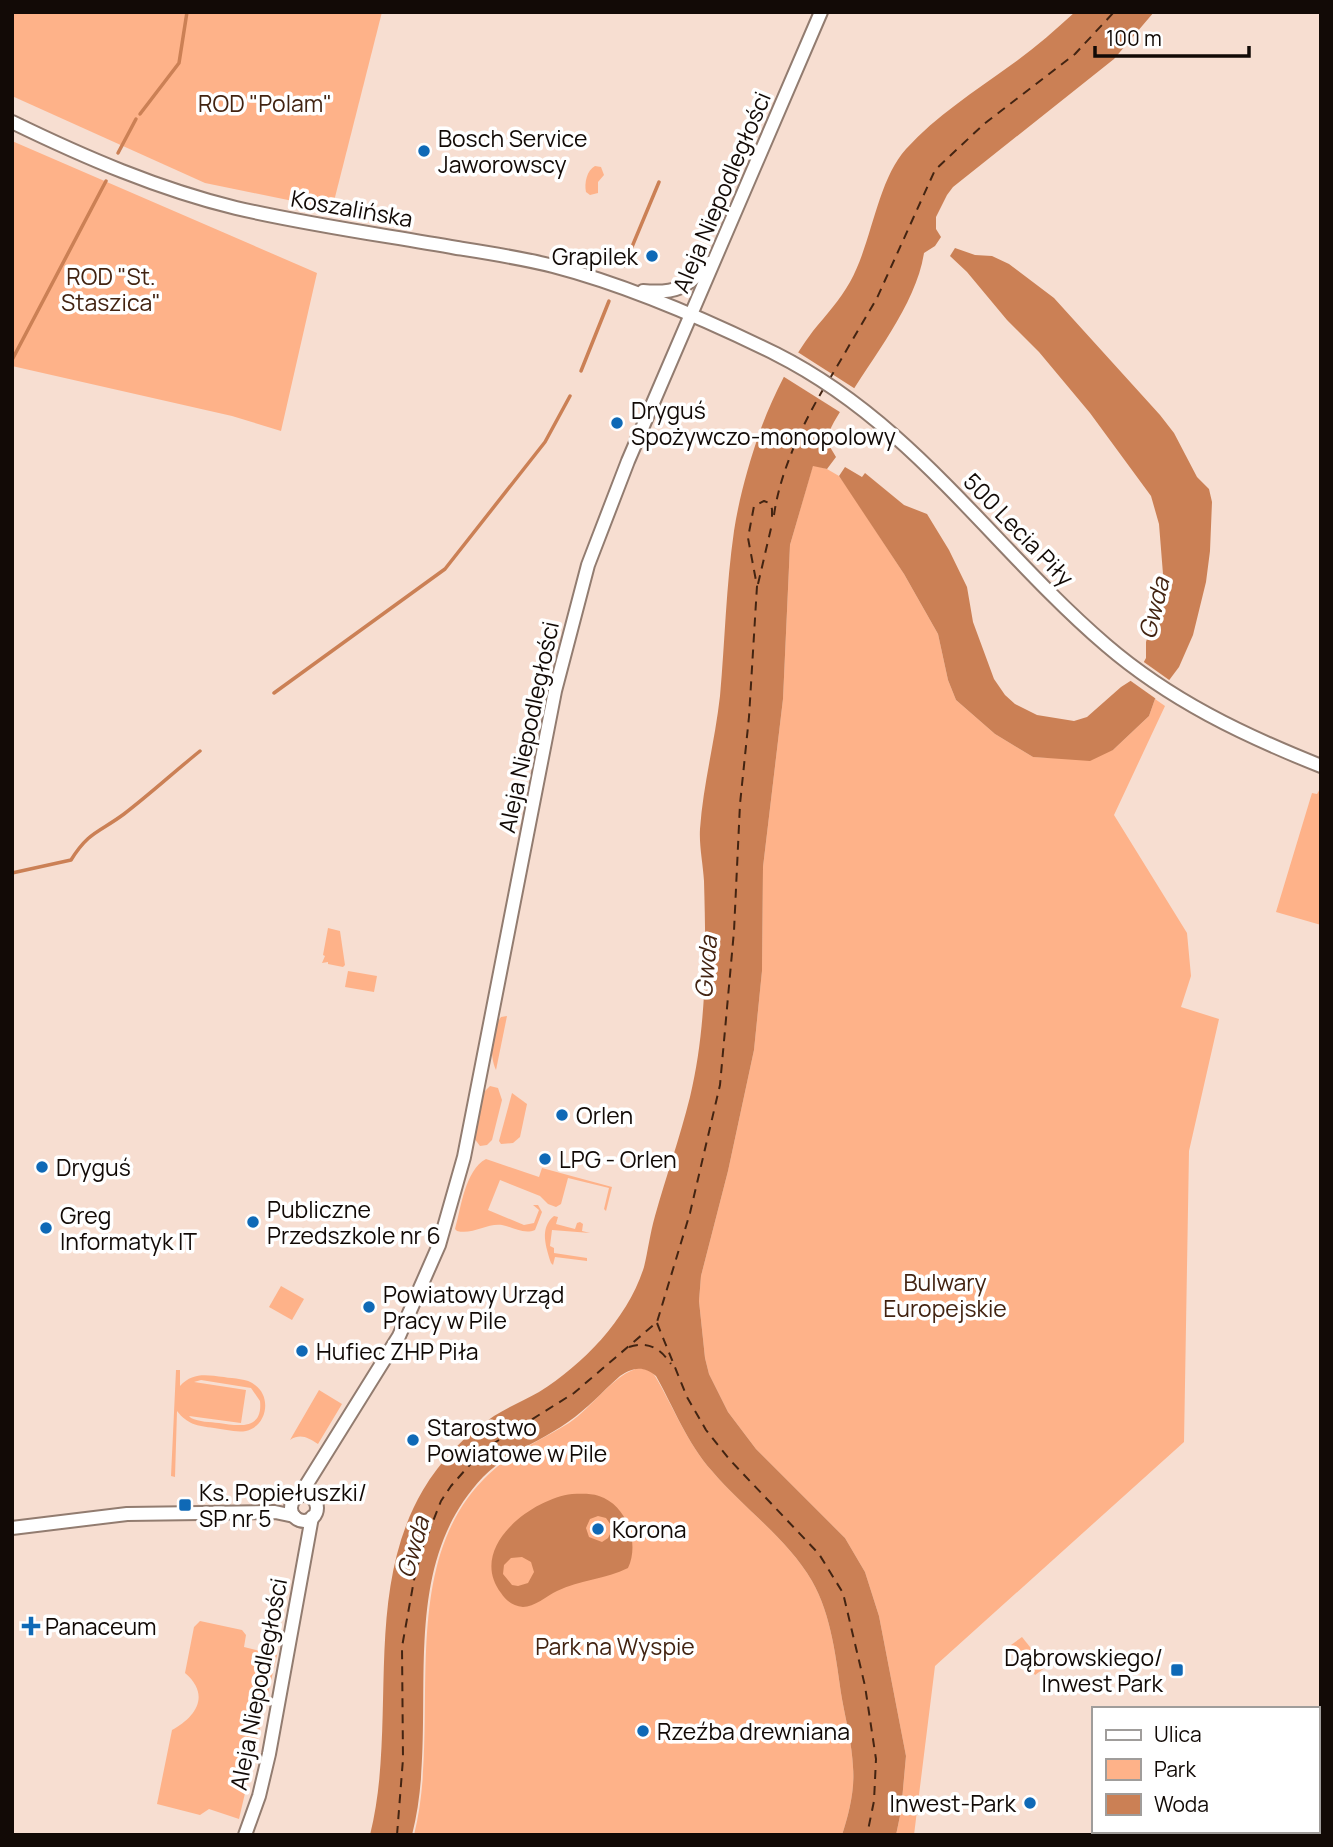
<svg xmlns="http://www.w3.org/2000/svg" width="1333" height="1847" viewBox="0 0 1333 1847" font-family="Manrope,sans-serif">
<rect width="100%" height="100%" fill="#f7ded1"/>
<g fill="#feb289" fill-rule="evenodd">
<polygon points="12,12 382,12 332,209 205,183 12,96"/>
<polygon points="12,141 317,273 281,431 232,416 12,366"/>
<path d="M595,166L601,167L604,175L598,182V193L590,195L586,192C584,183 587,170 595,166Z"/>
<polygon points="813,465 827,469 839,476 851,493 904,574 938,634 948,680 956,700 995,734 1033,757 1053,758 1113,750 1149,716 1155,699 1165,706 1114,815 1187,933 1191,976 1181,1007 1219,1019 1189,1151 1184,1442 935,1666 914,1835 896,1835 901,1811 906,1756 879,1616 865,1572 845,1538 756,1449 728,1412 709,1374 705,1358 699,1301 701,1276 728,1171 754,1050 762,971 763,867 783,699 790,545"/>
<polygon points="1321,787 1321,925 1276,912 1312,793 1317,794"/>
<polygon points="328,928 340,931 345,965 343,967 328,964 328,962 322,963 325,956 323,955"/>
<polygon points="348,971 377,976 374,992 345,987"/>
<path d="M507,1016L496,1070C489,1056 491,1029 501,1017Z"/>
<polygon points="490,1086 498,1088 502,1100 492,1140 487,1145 480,1146 474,1138 483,1093"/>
<polygon points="512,1093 527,1104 520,1137 513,1143 501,1144 499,1141"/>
<path d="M486,1159L539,1177L542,1168L612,1187L606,1211L604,1209L609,1188L568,1178L561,1204L556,1207L548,1204L540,1196L500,1180L488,1210L524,1225L534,1223L539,1210L533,1205H538L542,1212L535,1230C524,1235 513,1227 502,1225C487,1223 473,1235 457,1231L455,1229C461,1208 465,1170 486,1159Z"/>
<path d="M554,1216L558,1217L556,1224L575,1229L577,1223L580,1222L583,1224L582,1231L590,1233L552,1230L550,1246L554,1248V1253L587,1258V1261L555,1257L553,1265L551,1263C546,1247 539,1228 554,1216Z"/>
<polygon points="281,1286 304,1299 292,1320 269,1307"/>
<path d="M640,1368L651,1371L655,1376C674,1408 687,1443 712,1471C744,1509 787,1538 812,1581C832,1616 836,1660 842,1699C846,1721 852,1744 853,1767C855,1789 849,1814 842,1835H414C443,1721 393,1564 489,1474C513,1451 542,1440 569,1423C591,1409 615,1372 640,1368Z"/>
<path d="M176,1370H180V1386C193,1372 206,1375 224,1377C234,1379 247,1378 255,1385C272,1397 267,1426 246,1431C236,1433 224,1429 214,1428C197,1426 187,1424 177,1411L175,1477L171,1476ZM201,1380L251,1388L260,1401C263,1430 239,1426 219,1423C210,1422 199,1422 191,1418L189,1416L241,1423L246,1390L194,1382Z"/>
<path d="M319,1390L342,1404L318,1444C308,1438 301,1433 290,1440Z"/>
<path d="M200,1621L242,1630L246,1635L244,1647L277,1655L239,1819L209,1809L200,1815L157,1804L172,1730C196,1717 211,1695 185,1673L194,1627Z"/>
<polygon points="1022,1637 1046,1667 1035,1675 1011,1645"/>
</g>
<g fill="#cb8055" fill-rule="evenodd">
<path d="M1075,12H1154L1114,59L953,187L947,195L936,217V229L941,237L935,246L924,253C916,305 872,358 845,403C839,415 828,428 827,442L836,457L827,469L813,466L790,545L783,699L763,867L762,971L754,1050L728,1171L701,1276L699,1301L705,1358L709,1374L728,1412L756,1449L845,1538L865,1572L879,1616L906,1756L901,1811L896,1835H842C849,1814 855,1789 853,1767C852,1744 846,1721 842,1699C836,1660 832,1616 812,1581C787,1538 744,1509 712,1471C687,1443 674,1408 656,1376C643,1365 632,1368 620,1376C602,1392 587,1409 568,1422C540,1442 508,1452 483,1477C391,1574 442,1718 412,1835H370C398,1723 362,1594 423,1490C440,1461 465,1435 494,1416C508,1407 525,1400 539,1392C584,1364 628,1318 644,1267C648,1251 650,1233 655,1216C666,1177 680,1137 690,1097C698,1064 702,1029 704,995C706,957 705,918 704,881C703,864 699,846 700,829C703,785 715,741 720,696C725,641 726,586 734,531C739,498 749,463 760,431C773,396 790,361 813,331C826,315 840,300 850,282C872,243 877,181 906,149C936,116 975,91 1011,65C1034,49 1054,31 1075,12Z"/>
<polygon points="955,248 975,255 992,256 1009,264 1054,298 1160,415 1174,433 1197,477 1209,489 1212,502 1210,551 1206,582 1193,635 1179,667 1155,699 1149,716 1113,750 1090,761 1033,757 995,734 956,700 948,680 938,634 904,574 839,476 845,467 862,477 865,473 904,505 927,514 949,550 967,587 973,622 994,679 1005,695 1015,704 1037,715 1074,721 1087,717 1121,687 1135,678 1146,658 1146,642 1159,599 1163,574 1159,524 1151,496 1090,413 1039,352 1007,320 967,272 950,256"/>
<path d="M572,1494C580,1494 590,1493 599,1496C627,1505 640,1543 628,1568C606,1579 580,1580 557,1591C547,1596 534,1607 523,1607C513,1606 506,1601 501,1593C467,1548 531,1499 572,1494ZM598,1516L606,1518L613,1528L608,1538L602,1542L589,1537L586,1528L590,1519ZM522,1557L531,1562L534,1572L528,1583L518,1586L512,1585L503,1574L504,1565L511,1558Z"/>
</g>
<g fill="#f7ded1">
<polygon points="796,351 857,390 843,414 781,375"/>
<polygon points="1141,660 1172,682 1159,701 1128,679"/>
</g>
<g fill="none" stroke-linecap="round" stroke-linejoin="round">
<g stroke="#cb8055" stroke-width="3.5">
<polyline points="140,114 179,63 187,12"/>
<polyline points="118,153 136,119"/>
<polyline points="624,266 659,182"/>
<polyline points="12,360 106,181"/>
<polyline points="581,371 609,301"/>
<polyline points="274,693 445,569 545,442 570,396"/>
<path d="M12,873L71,860C89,831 100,832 124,814C150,794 174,772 200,751"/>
</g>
<g stroke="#432412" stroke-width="2" stroke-dasharray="9 7" stroke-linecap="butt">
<polyline points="829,380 877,298 935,170 984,124 1075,54 1114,12"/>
<path d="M774,515C780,472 802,425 824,388"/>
<polyline points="758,584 772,524"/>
<polyline points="657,1323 687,1397 706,1430 729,1459 819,1554 843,1593 865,1686 876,1759 874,1801 867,1835"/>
<path d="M629,1347C648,1341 660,1348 671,1364"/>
<polyline points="397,1835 403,1759 402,1647 414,1580 422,1549 441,1501 451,1486 483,1450 574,1393 657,1322 690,1213 720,1085 734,931 740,804 749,717 757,586 748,538 754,506 764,501 769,503 772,509 772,523"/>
</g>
<defs>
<g id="minor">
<path d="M12,122C84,157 158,189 236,208C309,225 384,235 457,248C489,253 522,258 553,266C630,286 705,319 776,354C913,423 993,548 1106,645C1170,700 1243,735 1321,766"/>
<path d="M643,291C676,294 687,288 709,263"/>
<polyline points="300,1495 399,1336 439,1245 464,1157 555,691 588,565 628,461 821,12"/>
<circle cx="304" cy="1508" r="13"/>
<polyline points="12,1528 127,1514 275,1512 294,1516"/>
<polyline points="245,1835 259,1796 269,1754 312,1517"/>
</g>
</defs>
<use href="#minor" stroke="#927c70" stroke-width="16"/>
<use href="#minor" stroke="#fff" stroke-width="12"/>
</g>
<g fill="#0f69b6" stroke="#fff" stroke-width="2.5">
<circle cx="424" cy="151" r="7"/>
<circle cx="652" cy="256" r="7"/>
<circle cx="617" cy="423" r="7"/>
<circle cx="562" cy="1115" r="7"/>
<circle cx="545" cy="1159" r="7"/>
<circle cx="42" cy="1167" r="7"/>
<circle cx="253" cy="1222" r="7"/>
<circle cx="46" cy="1228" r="7"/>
<circle cx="369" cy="1307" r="7"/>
<circle cx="302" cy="1351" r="7"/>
<circle cx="413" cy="1440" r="7"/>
<rect x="178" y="1498" width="14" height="14" rx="3.5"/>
<circle cx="598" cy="1529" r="7"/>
<path d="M27.5 1615.5h7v7h7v7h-7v7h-7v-7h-7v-7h7z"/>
<rect x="1170" y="1663" width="14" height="14" rx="3.5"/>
<circle cx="643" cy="1731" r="7"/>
<circle cx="1030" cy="1803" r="7"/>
</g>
<g text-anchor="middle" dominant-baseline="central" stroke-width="7" stroke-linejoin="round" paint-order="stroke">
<g font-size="23" fill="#422311" stroke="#fff">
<text x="265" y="103">ROD "Polam"</text>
<text x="111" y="276">ROD "St.<tspan x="111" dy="26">Staszica"</tspan></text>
<text x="945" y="1282">Bulwary<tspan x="945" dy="26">Europejskie</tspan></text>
<text x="615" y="1646">Park na Wyspie</text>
</g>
<g font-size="23" fill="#120a06" stroke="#fff" text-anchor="start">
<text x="438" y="138">Bosch Service<tspan x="438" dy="26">Jaworowscy</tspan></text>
<text x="638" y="256" text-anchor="end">Grapilek</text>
<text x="631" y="410">Dryguś<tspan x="631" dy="26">Spożywczo-monopolowy</tspan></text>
<text x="576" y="1115">Orlen</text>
<text x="559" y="1159">LPG - Orlen</text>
<text x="56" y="1167">Dryguś</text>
<text x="267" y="1209">Publiczne<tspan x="267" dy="26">Przedszkole nr 6</tspan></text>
<text x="60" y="1215">Greg<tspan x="60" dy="26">Informatyk IT</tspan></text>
<text x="383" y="1294">Powiatowy Urząd<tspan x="383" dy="26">Pracy w Pile</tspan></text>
<text x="316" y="1351">Hufiec ZHP Piła</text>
<text x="427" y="1427">Starostwo<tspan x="427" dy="26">Powiatowe w Pile</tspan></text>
<text x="199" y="1492">Ks. Popiełuszki/<tspan x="199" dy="26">SP nr 5</tspan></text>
<text x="612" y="1529">Korona</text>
<text x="45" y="1626">Panaceum</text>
<text x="1163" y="1657" text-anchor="end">Dąbrowskiego/<tspan x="1163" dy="26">Inwest Park</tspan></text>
<text x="657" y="1731">Rzeźba drewniana</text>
<text x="1016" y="1803" text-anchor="end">Inwest-Park</text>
</g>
<g font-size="23" fill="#120a06" stroke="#fff">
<text transform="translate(721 192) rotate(-67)">Aleja Niepodległości</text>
<text transform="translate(352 208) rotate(10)">Koszalińska</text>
<text transform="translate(1019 529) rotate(46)">500 Lecia Piły</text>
<text transform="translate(528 727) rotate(-78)">Aleja Niepodległości</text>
<text transform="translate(258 1684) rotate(-79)">Aleja Niepodległości</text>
</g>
<g font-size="24" font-style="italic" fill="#432412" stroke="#fff">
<text transform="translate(1153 608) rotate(-76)">Gwda</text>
<text transform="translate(705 967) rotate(-85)">Gwda</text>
<text transform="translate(412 1547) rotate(-74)">Gwda</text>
</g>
</g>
<rect width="1333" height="1847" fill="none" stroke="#120a06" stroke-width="28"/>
<rect x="1092" y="1707" width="228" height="126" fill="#ffffff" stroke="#a09d9b" stroke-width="2"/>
<rect x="1106" y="1730" width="35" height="10" fill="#ffffff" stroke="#a09d9b" stroke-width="2"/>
<text x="1154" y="1742" font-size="21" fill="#120a06">Ulica</text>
<rect x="1106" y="1759" width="35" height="21" fill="#feb289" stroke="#a09d9b" stroke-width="2"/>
<text x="1154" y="1777" font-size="21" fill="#120a06">Park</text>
<rect x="1106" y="1794" width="35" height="21" fill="#cb8055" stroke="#a09d9b" stroke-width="2"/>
<text x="1154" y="1812" font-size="21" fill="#120a06">Woda</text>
<path d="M1095 46v10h154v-10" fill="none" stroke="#120a06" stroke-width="3.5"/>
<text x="1106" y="46" font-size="21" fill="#120a06" stroke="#ffffff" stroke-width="5" paint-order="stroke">100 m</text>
</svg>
